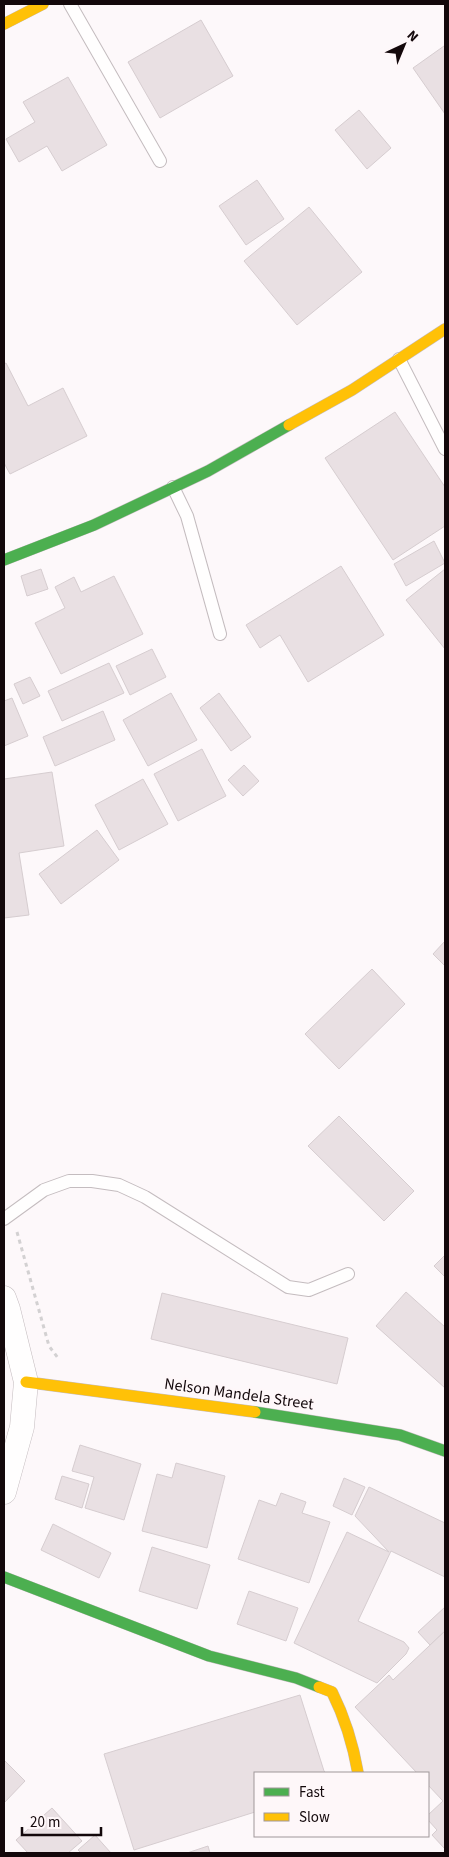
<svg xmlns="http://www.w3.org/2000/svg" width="449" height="1857" viewBox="0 0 449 1857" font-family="'Source Sans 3',sans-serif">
<rect width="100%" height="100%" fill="#fdf8fa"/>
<g fill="#e9e0e3" stroke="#d6cdd0">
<polygon points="201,20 233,76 160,118 128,62"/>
<polygon points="444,46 445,47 445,114 413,68"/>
<polygon points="68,77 107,145 62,171 47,146 19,162 6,139 35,122 23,102"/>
<polygon points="359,110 391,148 367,169 335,130"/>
<polygon points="257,180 284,219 246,245 219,206"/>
<polygon points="309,207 362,272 297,325 244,261"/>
<polygon points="6,363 28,406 63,388 87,436 10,474 4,463 4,364"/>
<polygon points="395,412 445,487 445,526 393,560 325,458"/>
<polygon points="434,541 445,563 406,586 394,564"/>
<polygon points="341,566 384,635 308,682 280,635 260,648 246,625"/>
<polygon points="41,569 48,589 27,596 21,576"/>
<polygon points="445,569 445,649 406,600"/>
<polygon points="114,576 143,634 61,674 35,623 65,608 55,587 74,577 81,592"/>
<polygon points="152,649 166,677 130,695 116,666"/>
<polygon points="109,663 124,693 62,721 48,691"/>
<polygon points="30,677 40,696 23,704 14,684"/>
<polygon points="171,693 197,740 148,766 123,720"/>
<polygon points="219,693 251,737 231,751 200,708"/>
<polygon points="12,698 28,736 4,746 4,701"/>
<polygon points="103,711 115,740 55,766 43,737"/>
<polygon points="202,749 226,796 178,821 154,774"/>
<polygon points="244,765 259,781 243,796 228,780"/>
<polygon points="52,772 64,846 19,853 29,915 4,918 4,779"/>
<polygon points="143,779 168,824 119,850 95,805"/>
<polygon points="97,830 119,860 61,904 39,874"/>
<polygon points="445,941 445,966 433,954"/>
<polygon points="372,969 405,1004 339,1069 305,1034"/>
<polygon points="339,1116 414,1191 384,1221 308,1146"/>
<polygon points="445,1255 445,1277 434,1266"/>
<polygon points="406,1292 445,1327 445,1388 376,1326"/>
<polygon points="162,1293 348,1338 337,1384 151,1339"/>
<polygon points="80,1445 141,1464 124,1520 85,1508 94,1477 72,1471"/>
<polygon points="176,1463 225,1476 207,1548 142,1531 157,1474 172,1478"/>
<polygon points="62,1476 89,1484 82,1508 55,1499"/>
<polygon points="344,1478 365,1487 352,1515 333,1506"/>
<polygon points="369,1487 445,1523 445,1577 391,1551 358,1621 404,1642 409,1648 406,1654 377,1683 294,1643 347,1532 389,1552 355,1516"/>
<polygon points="281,1493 306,1502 302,1513 330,1522 309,1583 238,1559 259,1500 276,1506"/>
<polygon points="53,1524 111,1553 99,1578 41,1550"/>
<polygon points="152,1547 210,1565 197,1609 139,1591"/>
<polygon points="249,1591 298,1608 286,1641 237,1624"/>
<polygon points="445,1607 445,1631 430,1645 418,1632"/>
<polygon points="445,1631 445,1849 432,1835 437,1830 428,1820 428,1815 443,1801 428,1785 428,1773 417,1773 355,1707 389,1675 393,1680"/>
<polygon points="300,1695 324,1771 326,1773 255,1773 255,1812 134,1850 104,1754"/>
<polygon points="4,1760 25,1781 4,1803"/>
<polygon points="52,1808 82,1841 68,1853 28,1853 16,1840"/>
<polygon points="95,1835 111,1853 81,1853 78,1850"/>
<polygon points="208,1846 210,1853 187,1853"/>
</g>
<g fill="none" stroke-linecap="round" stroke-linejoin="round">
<defs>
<g id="lane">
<polyline points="70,4 160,161"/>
<polyline points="399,359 445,449"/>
<polyline points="173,487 187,516 220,634"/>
<polyline points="4,1219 44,1190 69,1181 92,1181 119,1185 145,1197 288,1287 309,1290 348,1274"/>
</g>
<polyline id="street" points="4,1298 8,1309 26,1382 22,1427 4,1492"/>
<g id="fast">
<polyline points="4,560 94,525 208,471 289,425"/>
<polyline points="255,1412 400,1435 445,1451"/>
<polyline points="4,1577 209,1656 296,1678 319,1687"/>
</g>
<g id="slow">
<polyline points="4,24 43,4"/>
<polyline points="289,425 352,390 445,329"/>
<polyline points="26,1382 255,1412"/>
<path d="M319,1687L332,1692C345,1718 353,1744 358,1773"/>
</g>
</defs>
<use href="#lane" stroke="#c4bcbf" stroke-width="14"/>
<use href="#street" stroke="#c4bcbf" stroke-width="25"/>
<use href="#fast" stroke="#c4bcbf" stroke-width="12"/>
<use href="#slow" stroke="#c4bcbf" stroke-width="12"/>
<polyline stroke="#d3d1d2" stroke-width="3" stroke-dasharray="4 4" stroke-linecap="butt" points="17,1232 49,1346 58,1358"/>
<use href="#lane" stroke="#fffefe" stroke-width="12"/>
<use href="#street" stroke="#fffefe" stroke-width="24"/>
<use href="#fast" stroke="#4caf50" stroke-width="11"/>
<use href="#slow" stroke="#ffc107" stroke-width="11"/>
</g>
<g text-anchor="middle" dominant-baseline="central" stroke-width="5" stroke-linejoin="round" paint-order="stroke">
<g font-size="16" fill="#13080b" stroke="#fef7f9">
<text transform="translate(239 1394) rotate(8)">Nelson Mandela Street</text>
</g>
</g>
<rect width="449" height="1857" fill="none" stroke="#13080b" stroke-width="10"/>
<rect x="254" y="1772" width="175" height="65" fill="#fef7f9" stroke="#a0979a"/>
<rect x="264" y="1788" width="25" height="8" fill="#4caf50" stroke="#a0979a"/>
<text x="299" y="1797" font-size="15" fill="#13080b">Fast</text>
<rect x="264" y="1813" width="25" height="8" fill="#ffc107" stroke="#a0979a"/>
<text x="299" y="1822" font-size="15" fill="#13080b">Slow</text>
<g transform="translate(404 45) rotate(44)" stroke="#fef7f9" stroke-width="4" paint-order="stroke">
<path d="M0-4L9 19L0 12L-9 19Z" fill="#13080b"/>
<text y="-8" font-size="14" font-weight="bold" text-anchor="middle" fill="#13080b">N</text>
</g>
<path d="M22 1827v8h79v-8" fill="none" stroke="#13080b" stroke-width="2.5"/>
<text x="30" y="1827" font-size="15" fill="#13080b" stroke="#fef7f9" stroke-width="4" paint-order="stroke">20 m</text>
</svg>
